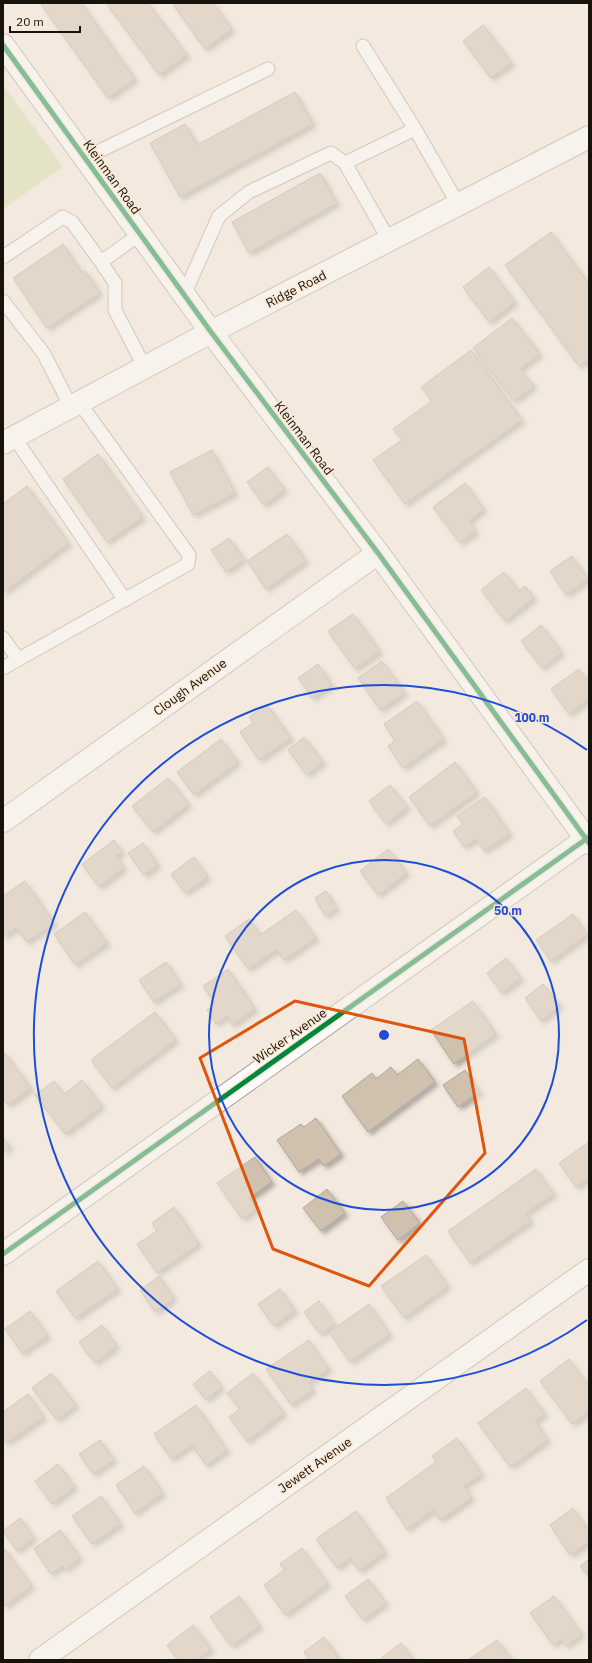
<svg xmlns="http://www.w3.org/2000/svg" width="592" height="1663" viewBox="0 0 592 1663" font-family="'IBM Plex Sans',sans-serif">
<defs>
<filter id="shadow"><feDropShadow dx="3.5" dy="3.5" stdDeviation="2" flood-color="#0004"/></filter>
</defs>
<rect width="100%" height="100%" fill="#f3e9de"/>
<polygon fill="#d6dca9" points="3,85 63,167 3,209"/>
<g fill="#cfc1ad" stroke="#ada69d" filter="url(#shadow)">
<polygon points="40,3 81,3 135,79 108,98"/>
<polygon points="106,3 148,3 187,55 159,75"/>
<polygon points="172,3 213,3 232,29 205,49"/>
<polygon points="483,25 512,63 491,78 463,41"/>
<polygon points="295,92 313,124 180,197 150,143 185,124 197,145"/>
<polygon points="320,173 337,203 249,253 232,222"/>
<polygon points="551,232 589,284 589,359 579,366 505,265"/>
<polygon points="63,244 82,273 85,271 100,293 47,328 13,278"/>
<polygon points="489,267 515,302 489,322 463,287"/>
<polygon points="512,318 540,354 520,369 534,386 514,401 473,348"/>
<polygon points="471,350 522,420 405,504 373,460 402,440 393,429 432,401 421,387"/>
<polygon points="212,450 235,493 193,515 170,472"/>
<polygon points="98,454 143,517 107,542 63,479"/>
<polygon points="268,467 285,490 264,505 247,482"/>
<polygon points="465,483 484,509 469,521 476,531 460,543 433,507"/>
<polygon points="27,486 69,543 3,593 3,504"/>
<polygon points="287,534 306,561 266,589 247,561"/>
<polygon points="229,538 244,559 226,572 211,550"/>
<polygon points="572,556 588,579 566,595 550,571"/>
<polygon points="504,572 519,591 525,586 534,598 505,621 481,590"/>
<polygon points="353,614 380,651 355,669 328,631"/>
<polygon points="541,625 562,652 542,668 521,641"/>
<polygon points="382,661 405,693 380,710 358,678"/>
<polygon points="318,664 332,685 312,698 298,678"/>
<polygon points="579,669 589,683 589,699 569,714 551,689"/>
<polygon points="417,701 444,739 403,768 388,746 395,741 384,724"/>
<polygon points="267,705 291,738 259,760 240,732 253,723 249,717"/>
<polygon points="304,737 323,762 307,775 288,750"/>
<polygon points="221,739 238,762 194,795 177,772"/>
<polygon points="455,762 477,792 430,826 409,797"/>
<polygon points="168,778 189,804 153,832 132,806"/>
<polygon points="390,785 408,807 386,824 369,801"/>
<polygon points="485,797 510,834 484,851 476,839 464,847 453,831 463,824 457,816"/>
<polygon points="114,840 122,852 116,856 124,868 99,887 82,864"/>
<polygon points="143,843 158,865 144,875 128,853"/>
<polygon points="388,849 407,873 378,895 360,871"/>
<polygon points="194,857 208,877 185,893 171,874"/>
<polygon points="25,881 54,923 27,942 16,928 3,937 3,896"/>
<polygon points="326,891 337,908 325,916 315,898"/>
<polygon points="296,910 316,938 284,960 276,950 248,969 225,936 249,919 260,935"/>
<polygon points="85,912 107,943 75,965 54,934"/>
<polygon points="573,914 587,935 551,961 536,940"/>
<polygon points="506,958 521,978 502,993 487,973"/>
<polygon points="166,962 181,984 154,1002 139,980"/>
<polygon points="228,969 255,1009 232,1025 227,1016 216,1024 207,1010 215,1004 203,986"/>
<polygon points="543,984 560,1006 541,1021 525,998"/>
<polygon points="473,1001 496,1034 454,1064 431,1030"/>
<polygon points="155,1012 176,1040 112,1088 91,1060"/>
<polygon points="5,1053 31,1088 8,1105 3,1098 3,1055"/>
<polygon points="418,1059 435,1082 368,1132 342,1096 372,1073 376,1079 391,1067 397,1075"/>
<polygon points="465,1070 480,1092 458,1107 443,1085"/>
<polygon points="82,1080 102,1106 65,1134 35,1095 54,1081 64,1094"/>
<polygon points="316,1118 341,1154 324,1166 319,1159 299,1172 277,1140 301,1124 304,1127"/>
<polygon points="3,1137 10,1147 3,1152"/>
<polygon points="589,1142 589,1178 576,1187 559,1163"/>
<polygon points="255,1157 272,1182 249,1198 256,1209 242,1219 217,1183"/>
<polygon points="536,1169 554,1194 526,1213 531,1221 470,1263 448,1231"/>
<polygon points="327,1189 345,1213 321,1231 303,1208"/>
<polygon points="403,1201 420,1223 398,1240 381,1217"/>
<polygon points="174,1207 199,1244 157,1273 137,1244 157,1231 152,1223"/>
<polygon points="426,1255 448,1286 404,1318 381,1286"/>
<polygon points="98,1261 118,1289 75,1318 56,1291"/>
<polygon points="159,1276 174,1298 155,1312 140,1290"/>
<polygon points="280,1289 295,1310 274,1326 258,1304"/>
<polygon points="319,1301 335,1324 320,1334 304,1312"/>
<polygon points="369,1304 390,1334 350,1362 329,1332"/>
<polygon points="30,1311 48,1336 22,1353 5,1329"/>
<polygon points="102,1325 117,1346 95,1363 79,1342"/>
<polygon points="309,1340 329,1369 308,1383 313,1390 291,1405 266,1369"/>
<polygon points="569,1359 589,1386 589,1412 572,1424 540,1381"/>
<polygon points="210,1371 222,1387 206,1400 193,1384"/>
<polygon points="51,1373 76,1405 57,1420 32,1388"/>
<polygon points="253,1373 284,1413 247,1441 229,1417 240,1409 227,1393"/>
<polygon points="526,1388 545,1414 535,1421 548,1440 510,1467 478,1423"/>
<polygon points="28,1394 44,1417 6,1443 3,1439 3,1412"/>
<polygon points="196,1405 227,1450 206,1465 192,1445 171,1459 154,1434"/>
<polygon points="457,1438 482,1474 464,1486 472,1498 440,1520 433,1510 407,1529 386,1498 436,1462 432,1456"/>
<polygon points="100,1440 114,1460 93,1474 79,1454"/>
<polygon points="58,1464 75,1487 52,1504 35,1481"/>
<polygon points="144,1466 163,1493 135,1513 116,1485"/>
<polygon points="101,1496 121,1524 92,1544 72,1516"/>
<polygon points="573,1508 589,1531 589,1542 570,1555 550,1525"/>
<polygon points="356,1511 385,1552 359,1571 350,1558 337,1568 316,1539"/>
<polygon points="20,1518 34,1538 17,1551 3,1531"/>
<polygon points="60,1530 80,1558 65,1569 62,1566 51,1574 34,1549"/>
<polygon points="302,1548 328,1584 285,1615 264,1585 284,1570 280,1564"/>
<polygon points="5,1549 32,1586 5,1606 3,1603 3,1550"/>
<polygon points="589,1559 589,1577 580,1566"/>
<polygon points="368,1579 386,1603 363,1620 345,1596"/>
<polygon points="239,1596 260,1626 231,1646 210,1617"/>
<polygon points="554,1596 582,1634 566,1646 561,1639 553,1645 530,1613"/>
<polygon points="193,1625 211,1649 197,1660 178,1660 167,1645"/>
<polygon points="324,1637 339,1658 336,1660 309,1660 304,1652"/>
<polygon points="497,1640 512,1660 468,1660"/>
<polygon points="401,1643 414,1660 379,1660"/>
</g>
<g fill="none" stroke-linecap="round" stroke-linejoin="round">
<defs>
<g id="service">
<polyline points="363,46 415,129 458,204"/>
<polyline points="85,158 268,69"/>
<polyline points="345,163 415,129"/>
<polyline points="140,234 101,262 115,283 115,310 145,368"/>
<polyline points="3,257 63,217 72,222 101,262"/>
<polyline points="184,295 219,216 249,192 331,153 345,163 389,240"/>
<polyline points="3,301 44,354 71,407"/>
<polyline points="14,437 125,600"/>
<polyline points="3,638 18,659"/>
<polyline points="3,668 188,564 189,555 79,402"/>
</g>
<g id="minor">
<polyline points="3,821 378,553"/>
<polyline points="3,1254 589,837"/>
<polyline points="40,1660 589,1270"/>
</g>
<polyline id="tertiary" points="3,45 211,332 378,553 589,843"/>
<polyline id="primary" points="3,443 211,332 589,137"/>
</defs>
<use href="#service" stroke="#a79f97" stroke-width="15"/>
<use href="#minor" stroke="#a79f97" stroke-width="24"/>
<use href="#tertiary" stroke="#a79f97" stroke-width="24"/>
<use href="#primary" stroke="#a79f97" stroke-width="24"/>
<use href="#service" stroke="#fdfcfa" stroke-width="13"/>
<use href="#minor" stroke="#fdfcfa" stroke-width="22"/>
<use href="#tertiary" stroke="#fdfcfa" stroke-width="22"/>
<use href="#primary" stroke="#fdfcfa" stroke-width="22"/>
<defs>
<g id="cycleway">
<polyline points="3,45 211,332 378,553 589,843"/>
<polyline points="3,1254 589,837"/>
</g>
</defs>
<use href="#cycleway" stroke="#fbe9d6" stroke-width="8"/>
<use href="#cycleway" stroke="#00873e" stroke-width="5"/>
</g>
<path d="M0 0H592V1663H0ZM295,1001L464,1039L485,1153L369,1286L273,1249L200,1058Z" fill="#f3e9de" fill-opacity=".55" fill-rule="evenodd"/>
<path fill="none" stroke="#de550c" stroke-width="3" stroke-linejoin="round" d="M295,1001L464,1039L485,1153L369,1286L273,1249L200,1058Z"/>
<g fill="none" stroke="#1d4ed8" stroke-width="2">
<circle cx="384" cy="1035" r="175"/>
<path d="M587 1320A350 350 0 1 1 587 750"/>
</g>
<g text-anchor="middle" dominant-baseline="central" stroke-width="3" stroke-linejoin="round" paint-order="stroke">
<g font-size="13" fill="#17120b" stroke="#fbe9d6">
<text transform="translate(112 177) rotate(54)">Kleinman Road</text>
<text transform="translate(296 289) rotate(-27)">Ridge Road</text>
<text transform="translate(304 438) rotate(53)">Kleinman Road</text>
<text transform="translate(190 687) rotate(-36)">Clough Avenue</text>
<text transform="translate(290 1036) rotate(-35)">Wicker Avenue</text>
<text transform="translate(315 1465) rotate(-35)">Jewett Avenue</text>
</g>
</g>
<circle cx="384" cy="1035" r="6" fill="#1d4ed8" stroke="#fbe9d6" stroke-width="2"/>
<g font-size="12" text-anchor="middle" font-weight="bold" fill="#1d4ed8" stroke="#fbe9d6" stroke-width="3" stroke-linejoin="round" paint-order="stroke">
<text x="532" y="722">100 m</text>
<text x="508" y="915">50 m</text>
</g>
<rect width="592" height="1663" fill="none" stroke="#17120b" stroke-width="8"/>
<path d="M10 26v6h70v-6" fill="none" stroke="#17120b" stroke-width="2"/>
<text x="16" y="26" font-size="12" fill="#17120b" stroke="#fbe9d6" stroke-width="3" paint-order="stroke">20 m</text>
</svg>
